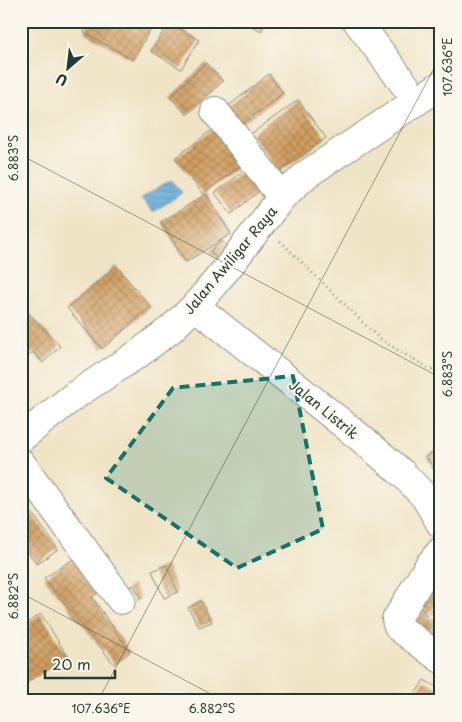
<svg xmlns="http://www.w3.org/2000/svg" width="462" height="722" viewBox="0 0 462 722" font-family="'Playpen Sans',sans-serif">
<defs>
<pattern id="water-rules" width="6" height="5" patternUnits="userSpaceOnUse" patternTransform="scale(1.25)"><rect width="6" height="5" fill="#61abd9"/><path d="M0 2.5h6" fill="none" stroke="#4f8cb1"/></pattern>
<pattern id="building-cross-hatch" width="8" height="8" patternUnits="userSpaceOnUse" patternTransform="scale(1.25)"><rect width="8" height="8" fill="#d29f62"/><path d="M0 0l8 8M0 8l8-8" fill="none" stroke="#aa8352"/></pattern>
</defs>
<rect width="100%" height="100%" fill="#fbf7ec"/>
<filter id="ink" filterUnits="userSpaceOnUse"><feTurbulence type="fractalNoise" baseFrequency=".02" numOctaves="2"/><feDisplacementMap in="SourceGraphic" scale="10" xChannelSelector="R" yChannelSelector="G"/><feConvolveMatrix kernelMatrix="1 2 1 2 8 2 1 2 1" color-interpolation-filters="sRGB"/></filter>
<filter id="wash" filterUnits="userSpaceOnUse"><feTurbulence type="fractalNoise" baseFrequency=".0096" numOctaves="4" result="noise"/><feDisplacementMap in="SourceGraphic" scale="20" xChannelSelector="R" yChannelSelector="G"/><feGaussianBlur stdDeviation="1.12" result="paint"/><feColorMatrix in="noise" values="0 0 0 0 0 0 0 0 0 0 0 0 0 0 0 0 0 1.4 0 .05"/><feComposite in="paint" operator="in"/></filter>
<g filter="url(#wash)">
<rect width="100%" height="100%" fill="#f0e4c6"/>
<polygon fill="url(#water-rules)" stroke="#407486" points="172,180 182,193 153,212 141,198"/>
<g id="blocks">
<g fill="url(#building-cross-hatch)">
<polygon points="91,21 121,21 133,28 136,21 138,21 151,28 133,60 84,32"/>
<polygon points="242,21 266,21 261,31"/>
<polygon points="169,22 199,40 181,69 151,51"/>
<polygon points="206,63 223,81 187,115 170,97"/>
<polygon points="269,74 283,93 241,125 227,107"/>
<polygon points="298,100 326,138 279,172 251,134"/>
<polygon points="216,127 244,163 203,194 175,158"/>
<polygon points="246,169 262,189 231,214 215,193"/>
<polygon points="206,194 231,234 186,262 161,222"/>
<polygon points="222,241 230,250 218,260 210,251"/>
<polygon points="116,266 151,307 102,349 67,308"/>
<polygon points="24,308 60,346 43,363 33,352 25,359 21,355 21,310"/>
<polygon points="441,448 441,482 426,456"/>
<polygon points="21,498 58,549 37,564 21,543"/>
<polygon points="78,556 104,588 92,597 130,652 114,664 44,578"/>
<polygon points="166,565 178,592 164,598 152,571"/>
<polygon points="133,585 141,598 135,602 126,589"/>
<polygon points="426,586 441,600 427,615 412,601"/>
<polygon points="201,601 212,622 199,627 188,608"/>
<polygon points="412,605 434,623 421,639 400,621"/>
<polygon points="41,614 68,657 21,686 21,627"/>
<polygon points="435,626 441,631 441,652 424,640"/>
<polygon points="424,680 440,689 433,701 411,701"/>
</g>
</g>
</g>
<g filter="url(#ink)">
<use href="#blocks" fill-opacity="0" stroke="#88907d" stroke-width="1"/>
<g fill="none" stroke-linecap="round" stroke-linejoin="round">
<defs>
<g id="minor">
<polyline points="357,21 417,101"/>
<polyline points="215,111 282,197"/>
<polyline points="195,306 362,439 403,474 425,497 441,524"/>
<polyline points="21,438 74,396 138,354 171,329 195,306 229,266 282,197 307,174 441,85"/>
<polyline points="21,463 121,600"/>
<polyline points="441,551 429,565 396,620 398,627 441,659"/>
</g>
</defs>
<use href="#minor" stroke="#88907d" stroke-width="30"/>
<polyline stroke="#88907d" stroke-width="3" stroke-dasharray="1 4" stroke-linecap="butt" points="280,241 379,338 399,351 441,375"/>
<use href="#minor" stroke="#fff" stroke-width="28"/>
</g>
</g>
<path fill="#0f766e" fill-opacity="0.2" stroke="#0f766e" stroke-width="4" stroke-dasharray="10 6" stroke-linejoin="round" d="M293,376L323,529L237,568L106,478L173,388Z"/>
<path fill="none" stroke="#1f3d34" stroke-width="1" stroke-opacity="0.45" d="M21,155L441,378M21,593L224,701M98,701L441,55"/>
<g text-anchor="middle" dominant-baseline="central" stroke-width="4" stroke-linejoin="round" paint-order="stroke">
<g font-size="14" fill="#1f3d34" stroke="#fbf7ec">
<text transform="translate(230 260) rotate(-50)">Jalan Awiligar Raya</text>
<text transform="translate(324 409) rotate(39)">Jalan Listrik</text>
</g>
</g>
<rect width="462" height="722" fill="none" stroke="#fbf7ec" stroke-width="55"/>
<g transform="translate(68 68) rotate(208)" stroke="#fbf7ec" stroke-width="4" paint-order="stroke">
<path d="M0-4L9 19L0 12L-9 19Z" fill="#1f3d34"/>
<text y="-8" font-size="14" font-weight="bold" text-anchor="middle" fill="#1f3d34">U</text>
</g>
<path d="M45 670v8h70v-8" fill="none" stroke="#1f3d34" stroke-width="2.5"/>
<text x="52" y="670" font-size="15" fill="#1f3d34" stroke="#fbf7ec" stroke-width="4" paint-order="stroke">20 m</text>
<rect x="28" y="28" width="406" height="666" fill="none" stroke="#1f3d34" stroke-width="2"/>
<g font-size="12" text-anchor="middle" fill="#1f3d34">
<text transform="translate(448 67) rotate(-90)" y="4">107.636°E</text>
<text transform="translate(14 158) rotate(-90)" y="4">6.883°S</text>
<text transform="translate(448 374) rotate(-90)" y="4">6.883°S</text>
<text transform="translate(14 596) rotate(-90)" y="4">6.882°S</text>
<text x="101" y="713">107.636°E</text>
<text x="212" y="713">6.882°S</text>
</g>
</svg>
